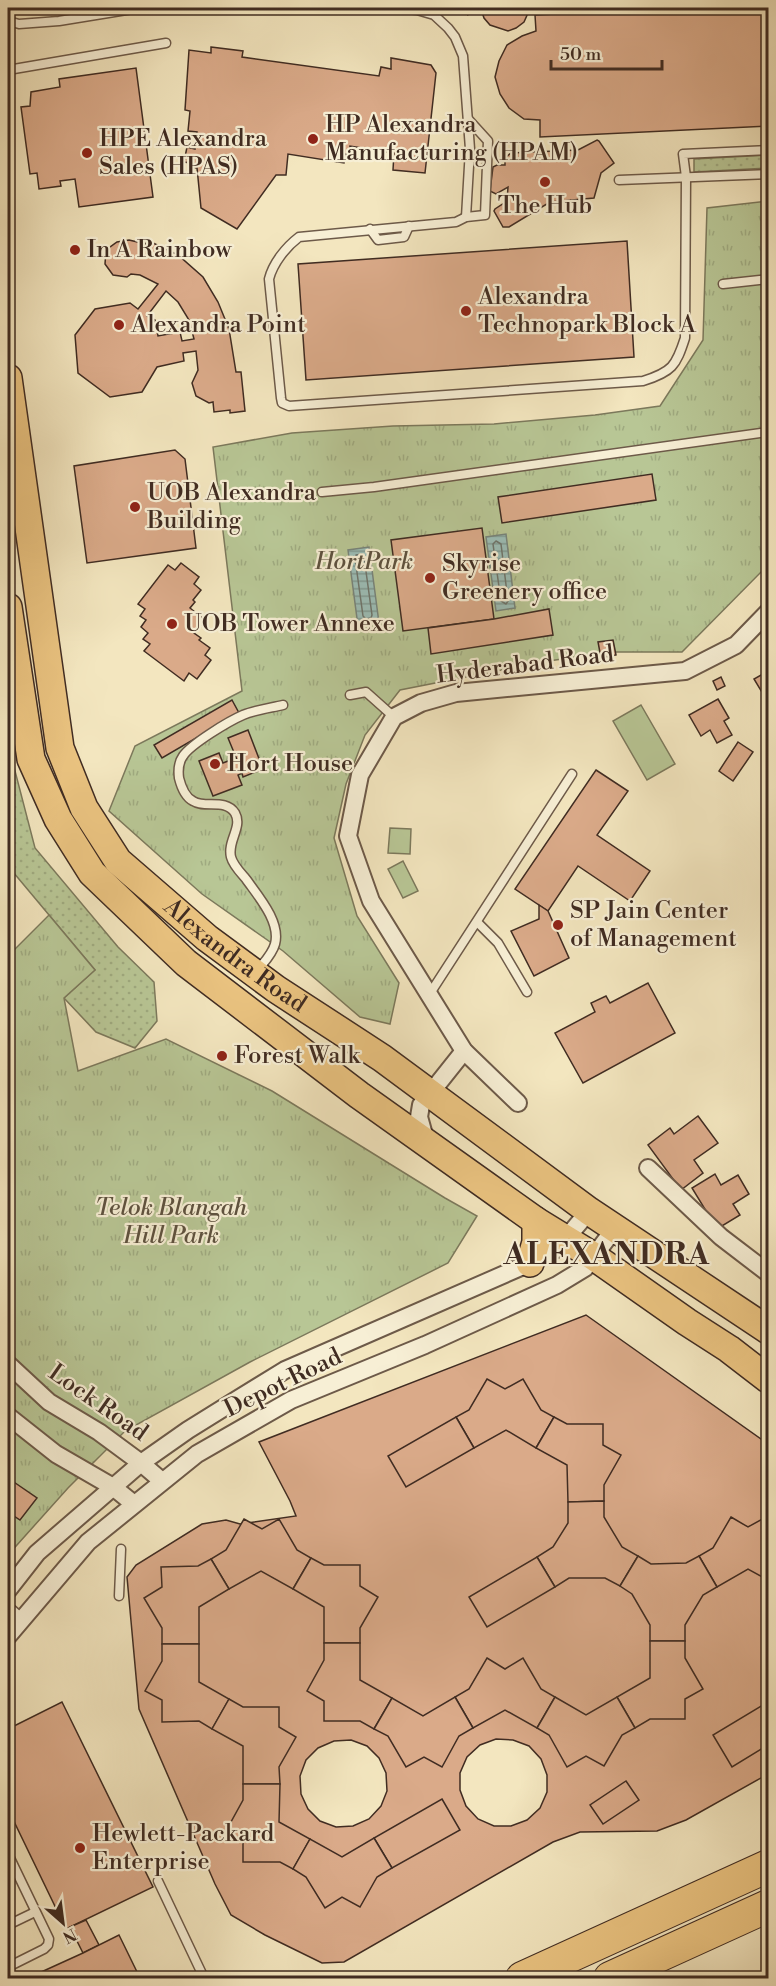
<svg xmlns="http://www.w3.org/2000/svg" width="776" height="1986" viewBox="0 0 776 1986" font-family="'Libre Bodoni',serif">
<defs>
<pattern id="grass-dots" width="8" height="8" patternUnits="userSpaceOnUse" patternTransform="scale(1.5)"><rect width="8" height="8" fill="#b8c695"/><path d="M2 2h.1M6 6h.1" fill="none" stroke="#9faa80" stroke-width="1.8" stroke-linecap="round"/></pattern>
<pattern id="park-tufts" width="24" height="20" patternUnits="userSpaceOnUse" patternTransform="scale(1.5)"><rect width="24" height="20" fill="#b8c695"/><path d="M3 7l-1-3M5 7V3M7 7l1-3M15 17l-1-3M17 17v-4M19 17l1-3" fill="none" stroke="#9faa80"/></pattern>
<pattern id="water-rules" width="6" height="5" patternUnits="userSpaceOnUse" patternTransform="scale(1.5)"><rect width="6" height="5" fill="#9cbeb7"/><path d="M0 2.5h6" fill="none" stroke="#819b94"/></pattern>
</defs>
<rect width="100%" height="100%" fill="#f3e6bf"/>
<filter id="stains"><feTurbulence type="fractalNoise" baseFrequency=".00333" numOctaves="4"/><feColorMatrix values="0 0 0 0 .2 0 0 0 0 .09 0 0 0 0 .02 0 0 0 .5 -.17"/></filter>
<radialGradient id="worn" r=".72"><stop offset=".6" stop-color="#630" stop-opacity="0"/><stop offset="1" stop-color="#630" stop-opacity=".3"/></radialGradient>
<g fill="url(#grass-dots)" stroke="#7c795c" stroke-width="1.5">
<polygon points="768,155 768,168 694,172 694,159"/>
<polygon points="8,744 35,848 118,947 154,982 157,1021 135,1048 96,1032 64,998 95,970 8,866"/>
</g>
<g fill="url(#park-tufts)" stroke="#7c795c" stroke-width="1.5">
<polygon points="768,201 768,565 682,652 609,652 542,662 400,690 365,735 346,784 334,838 357,916 399,983 390,1024 360,1017 283,951 202,894 109,811 135,746 242,691 213,447 292,433 393,426 494,424 595,415 660,406 703,340 707,208"/>
<polygon points="49,915 95,970 64,998 78,1071 166,1039 272,1091 445,1198 477,1216 448,1263 250,1362 125,1431 68,1488 8,1555 8,956"/>
</g>
<g fill="#b8c695" stroke="#7c795c" stroke-width="1.5">
<polygon points="641,705 675,764 647,780 613,721"/>
<polygon points="390,828 411,829 410,854 388,853"/>
<polygon points="403,861 418,891 403,898 388,869"/>
</g>
<g fill="url(#water-rules)" stroke="#77847b" stroke-width="1.5">
<polygon points="506,534 515,608 496,611 486,537"/>
<polygon points="369,547 379,623 358,626 348,550"/>
</g>
<g fill="none" stroke-linecap="round" stroke-linejoin="round">
<g stroke="#6e756c" stroke-width="1.5">
<polygon points="496,541 501,544 508,601 506,604 501,601 493,544"/>
<polygon points="362,554 364,557 372,615 371,618 366,619 363,616 355,558 356,555"/>
</g>
</g>
<g fill="#daaa89" stroke="#402c22" stroke-width="1.5" fill-rule="evenodd">
<polygon points="475,8 529,8 528,13 524,22 516,28 508,31 490,25 484,18 481,9 467,15"/>
<polygon points="685,8 768,8 768,126 540,137 540,120 524,119 509,108 500,94 495,77 499,61 507,45 522,36 536,31 535,15"/>
<polygon points="211,47 243,51 242,57 379,76 381,67 391,69 391,58 431,65 436,73 425,173 393,170 394,153 350,146 349,155 345,154 344,163 288,154 286,175 276,175 237,229 201,208 197,168 191,167 191,163 184,162 187,147 195,149 197,132 188,131 190,111 185,110 189,50 211,53"/>
<polygon points="136,68 153,197 79,207 75,179 60,181 61,186 39,189 37,173 30,174 21,107 30,106 31,92 60,87 59,79"/>
<polygon points="597,140 599,141 614,163 601,173 594,198 550,202 509,227 503,227 494,211 495,209 507,201 508,187 496,194 490,191 493,167 497,165 505,165 505,158 511,153 578,150"/>
<path d="M129,240L146,244L147,240L178,255L203,277L218,302L229,329L236,372H241L245,411L230,413V410L214,412L213,402L209,403L196,396L192,383L198,370L196,351L183,353L184,361L157,367L142,392L110,397L78,373L75,335L95,309L130,303L138,309L158,284L140,275L131,274L127,277L113,275L105,264L106,250L117,242ZM166,291L178,302L189,320L194,339L182,341L180,332L158,336L155,320L147,316Z"/>
<polygon points="627,241 634,357 306,380 298,264"/>
<polygon points="175,450 185,459 196,548 87,563 74,466"/>
<polygon points="652,474 656,500 502,523 498,497"/>
<polygon points="482,528 494,619 403,631 391,540"/>
<polygon points="181,563 199,577 194,584 201,590 193,600 195,602 190,608 205,620 194,633 201,638 199,640 210,648 205,655 211,660 197,679 189,673 184,681 144,651 150,644 143,639 148,633 141,627 146,620 140,616 145,609 138,604 168,565 175,570"/>
<polygon points="549,609 553,635 431,654 428,628 494,619"/>
<polygon points="613,640 616,655 601,658 598,642"/>
<polygon points="768,671 768,698 766,699 754,679"/>
<polygon points="721,677 725,686 717,690 713,681"/>
<polygon points="718,699 729,718 724,721 732,735 717,743 710,730 701,736 689,715"/>
<polygon points="232,700 239,713 162,758 154,745"/>
<polygon points="248,730 263,769 243,777 242,773 238,775 242,785 213,796 199,761 219,753 223,763 228,761 230,765 238,762 228,738"/>
<polygon points="738,742 753,752 733,781 719,771"/>
<polygon points="596,770 628,791 597,835 650,871 630,901 578,866 548,911 515,889"/>
<polygon points="539,905 548,911 569,958 534,976 511,931 539,919"/>
<polygon points="648,983 675,1033 583,1083 555,1033 595,1012 591,1003 606,996 610,1003"/>
<polygon points="698,1116 718,1143 694,1160 703,1173 681,1190 648,1145 670,1128 674,1134"/>
<polygon points="715,1174 721,1185 738,1175 749,1194 733,1204 740,1215 717,1229 692,1188"/>
<path d="M586,1315L768,1444V1774L686,1820L657,1831L580,1832L553,1842L344,1962L322,1963L265,1935L231,1915L215,1884L139,1709L127,1577L136,1565L202,1524L226,1520L240,1524L296,1516L290,1501L259,1442ZM496,1739L513,1740L529,1746L541,1759L547,1775V1792L540,1808L527,1820L511,1826H494L478,1819L466,1806L460,1790V1773L467,1757L480,1745ZM351,1740L367,1746L379,1758L386,1773L387,1791L381,1806L369,1819L353,1826L336,1827L320,1821L308,1809L301,1794L300,1776L306,1760L318,1748L334,1741Z"/>
<polygon points="487,1379 505,1389 523,1379 541,1410 554,1417 536,1448 506,1430 474,1448 456,1417 469,1410"/>
<polygon points="456,1417 474,1448 406,1487 388,1456"/>
<polygon points="554,1417 567,1424 603,1424 603,1445 621,1455 604,1485 604,1501 568,1502 567,1465 536,1448"/>
<polygon points="8,1478 37,1498 20,1520 8,1512"/>
<polygon points="604,1501 604,1517 622,1547 638,1556 620,1586 605,1578 569,1578 555,1587 537,1557 553,1547 568,1523 568,1502"/>
<polygon points="731,1517 748,1527 766,1517 768,1521 768,1580 748,1569 717,1587 699,1556 713,1548"/>
<polygon points="244,1519 262,1529 279,1519 297,1550 311,1558 293,1589 261,1571 229,1589 211,1559 226,1550"/>
<polygon points="638,1556 651,1564 686,1563 699,1556 717,1587 703,1595 685,1625 685,1641 650,1641 650,1625 632,1594 620,1586"/>
<polygon points="537,1557 555,1587 487,1627 469,1597"/>
<polygon points="311,1558 324,1565 360,1565 360,1586 378,1597 360,1628 360,1643 324,1643 324,1607 293,1589"/>
<polygon points="211,1559 229,1589 199,1607 199,1644 162,1644 162,1628 144,1598 162,1587 161,1567 198,1566"/>
<polygon points="650,1641 685,1641 685,1658 703,1689 685,1699 685,1719 650,1719 635,1728 617,1697 650,1678"/>
<polygon points="324,1643 360,1643 360,1680 392,1698 374,1729 360,1721 324,1721 324,1701 307,1691 324,1660"/>
<polygon points="162,1644 199,1644 199,1682 229,1699 212,1729 199,1721 162,1722 162,1700 145,1691 162,1661"/>
<polygon points="487,1658 505,1669 523,1658 541,1689 555,1697 537,1728 505,1710 473,1728 455,1697 469,1689"/>
<polygon points="455,1697 473,1728 459,1736 442,1767 424,1757 406,1767 388,1736 374,1729 392,1698 423,1716"/>
<polygon points="555,1697 586,1715 617,1697 635,1728 622,1735 604,1766 586,1756 567,1767 549,1735 537,1728"/>
<polygon points="229,1699 243,1707 279,1707 279,1727 296,1737 279,1767 280,1784 243,1784 243,1746 212,1729"/>
<polygon points="62,1702 153,1887 66,1929 8,1809 8,1729"/>
<polygon points="768,1702 768,1745 732,1767 713,1735"/>
<polygon points="626,1781 639,1800 603,1824 590,1805"/>
<polygon points="243,1784 280,1784 279,1822 310,1839 293,1869 280,1862 243,1862 243,1841 226,1831 243,1800"/>
<polygon points="442,1799 460,1830 392,1868 374,1838"/>
<polygon points="374,1838 392,1868 377,1877 360,1907 342,1897 325,1908 306,1877 293,1869 310,1839 342,1857"/>
<polygon points="86,1920 99,1945 83,1953 70,1927"/>
<polygon points="119,1935 140,1978 28,1978 83,1953"/>
</g>
<g fill="none" stroke-linecap="round" stroke-linejoin="round">
<defs>
<g id="service">
<polyline points="398,8 417,10 434,15 448,28 455,37 463,56 470,149 466,217"/>
<polyline points="8,21 19,24 59,21 139,8"/>
<polyline points="8,70 166,43"/>
<path d="M468,119L488,141L485,215L466,217L456,222L299,237C286,247 273,263 269,279L281,398L282,403L289,406L643,381C672,372 676,366 685,338L686,177L683,154L768,150"/>
<polyline points="619,180 768,174"/>
<polyline points="370,229 378,240 404,237 409,226"/>
<polyline points="723,284 768,279"/>
<polyline points="322,492 374,487 768,432"/>
<polyline points="350,695 366,692 394,717"/>
<polyline points="477,922 498,943 527,992"/>
<path d="M257,971C263,963 272,955 275,944C281,922 258,896 246,879C240,872 233,865 231,857C227,841 243,827 235,813C225,798 205,809 193,801C185,797 181,786 179,778C178,770 178,763 183,756C191,744 229,721 243,715C255,710 270,708 283,705"/>
<polyline points="429,995 572,774"/>
<polyline points="119,1596 121,1549"/>
<polyline points="8,1606 23,1619"/>
<polyline points="8,1854 49,1939 48,1945 44,1949 8,1967"/>
<polyline points="158,1881 204,1978"/>
<polyline points="8,1925 35,1912"/>
</g>
<g id="minor">
<polyline points="518,1103 464,1051 371,901 348,836 360,775 394,717 421,703 456,693 685,671 736,645 768,612"/>
<polyline points="426,1142 419,1117 421,1105 464,1051"/>
<polyline points="648,1168 721,1237 768,1273"/>
<polyline points="8,1364 49,1402 99,1432 141,1463 162,1481"/>
<polyline points="8,1416 56,1454 113,1487 134,1504"/>
<polyline points="8,1590 37,1553 141,1463 188,1430 233,1402 285,1370 530,1263 558,1248 589,1211"/>
<polyline points="8,1636 88,1542 197,1454 291,1400 425,1345 557,1285 585,1268 615,1228"/>
</g>
<g id="primary">
<path id="s1" d="M8,378L60,748L84,808L118,861L207,938L276,989L382,1058L589,1211L768,1330"/>
<polyline points="8,607 31,759 58,819 92,873 186,963 359,1095 536,1221 593,1256 687,1322 729,1349 768,1379"/>
<polyline points="530,1263 536,1242 536,1221"/>
</g>
<g id="motorway">
<polyline points="522,1978 768,1866"/>
<polyline points="610,1978 768,1906"/>
</g>
</defs>
<use href="#service" stroke="#6d5a49" stroke-width="11"/>
<use href="#minor" stroke="#6d5a49" stroke-width="20"/>
<use href="#primary" stroke="#402c22" stroke-width="30"/>
<use href="#motorway" stroke="#402c22" stroke-width="34"/>
<use href="#service" stroke="#f7efd5" stroke-width="8"/>
<use href="#minor" stroke="#f7efd5" stroke-width="16"/>
<use href="#primary" stroke="#eac380" stroke-width="27"/>
<use href="#motorway" stroke="#eac380" stroke-width="32"/>
</g>
<g fill="#8f2418" stroke="#f7efd5" stroke-width="2">
<circle cx="313" cy="139" r="6"/>
<circle cx="87" cy="153" r="6"/>
<circle cx="545" cy="182" r="6"/>
<circle cx="75" cy="250" r="6"/>
<circle cx="466" cy="311" r="6"/>
<circle cx="119" cy="325" r="6"/>
<circle cx="135" cy="507" r="6"/>
<circle cx="430" cy="578" r="6"/>
<circle cx="172" cy="624" r="6"/>
<circle cx="215" cy="764" r="6"/>
<circle cx="558" cy="925" r="6"/>
<circle cx="222" cy="1056" r="6"/>
<circle cx="80" cy="1848" r="6"/>
</g>
<g text-anchor="middle" dominant-baseline="central" stroke-width="4.5" stroke-linejoin="round" paint-order="stroke">
<g font-size="24" fill="#402c22" stroke="#f7efd5" text-anchor="start">
<text x="325" y="125">HP Alexandra<tspan x="325" dy="28">Manufacturing (HPAM)</tspan></text>
<text x="99" y="139">HPE Alexandra<tspan x="99" dy="28">Sales (HPAS)</tspan></text>
<text x="545" y="206" text-anchor="middle">The Hub</text>
<text x="87" y="250">In A Rainbow</text>
<text x="478" y="297">Alexandra<tspan x="478" dy="28">Technopark Block A</tspan></text>
<text x="131" y="325">Alexandra Point</text>
<text x="147" y="493">UOB Alexandra<tspan x="147" dy="28">Building</tspan></text>
<text x="442" y="564">Skyrise<tspan x="442" dy="28">Greenery office</tspan></text>
<text x="184" y="624">UOB Tower Annexe</text>
<text x="227" y="764">Hort House</text>
<text x="570" y="911">SP Jain Center<tspan x="570" dy="28">of Management</tspan></text>
<text x="234" y="1056">Forest Walk</text>
<text x="92" y="1834">Hewlett-Packard<tspan x="92" dy="28">Enterprise</tspan></text>
</g>
<g font-size="24" font-style="italic" fill="#5e523f" stroke="#f7efd5">
<text x="364" y="562">HortPark</text>
<text x="171" y="1208">Telok Blangah<tspan x="171" dy="28">Hill Park</tspan></text>
</g>
<g font-size="24" fill="#402c22" stroke="#f7efd5">
<text transform="translate(525 665) rotate(-7)">Hyderabad Road</text>
<text stroke="none"><textPath href="#s1" startOffset="652">Alexandra Road</textPath></text>
<text transform="translate(283 1383) rotate(-26)">Depot Road</text>
<text transform="translate(98 1403) rotate(35)">Lock Road</text>
</g>
<g font-size="30" font-weight="bold" letter-spacing="1.5" fill="#402c22" stroke="#f7efd5">
<text x="607" y="1255">ALEXANDRA</text>
</g>
</g>
<rect width="776" height="1986" fill="none" stroke="#f3e6bf" stroke-width="30"/>
<rect x="9" y="9" width="758" height="1968" fill="none" stroke="#402c22" stroke-width="3"/>
<rect x="15" y="15" width="746" height="1956" fill="none" stroke="#402c22" stroke-width="1.5"/>
<g transform="translate(63 1923) rotate(152)" stroke="#f7efd5" stroke-width="4.5" paint-order="stroke">
<path d="M0-4.5L10 22L0 15L-10 22Z" fill="#402c22"/>
<text y="-9" font-size="16" font-weight="bold" text-anchor="middle" fill="#402c22">N</text>
</g>
<path d="M551 60v9h111v-9" fill="none" stroke="#402c22" stroke-width="3"/>
<text x="560" y="60" font-size="18" fill="#402c22" stroke="#f7efd5" stroke-width="4.5" paint-order="stroke">50 m</text>
<rect width="100%" height="100%" filter="url(#stains)"/>
<rect width="100%" height="100%" fill="url(#worn)"/>
</svg>
